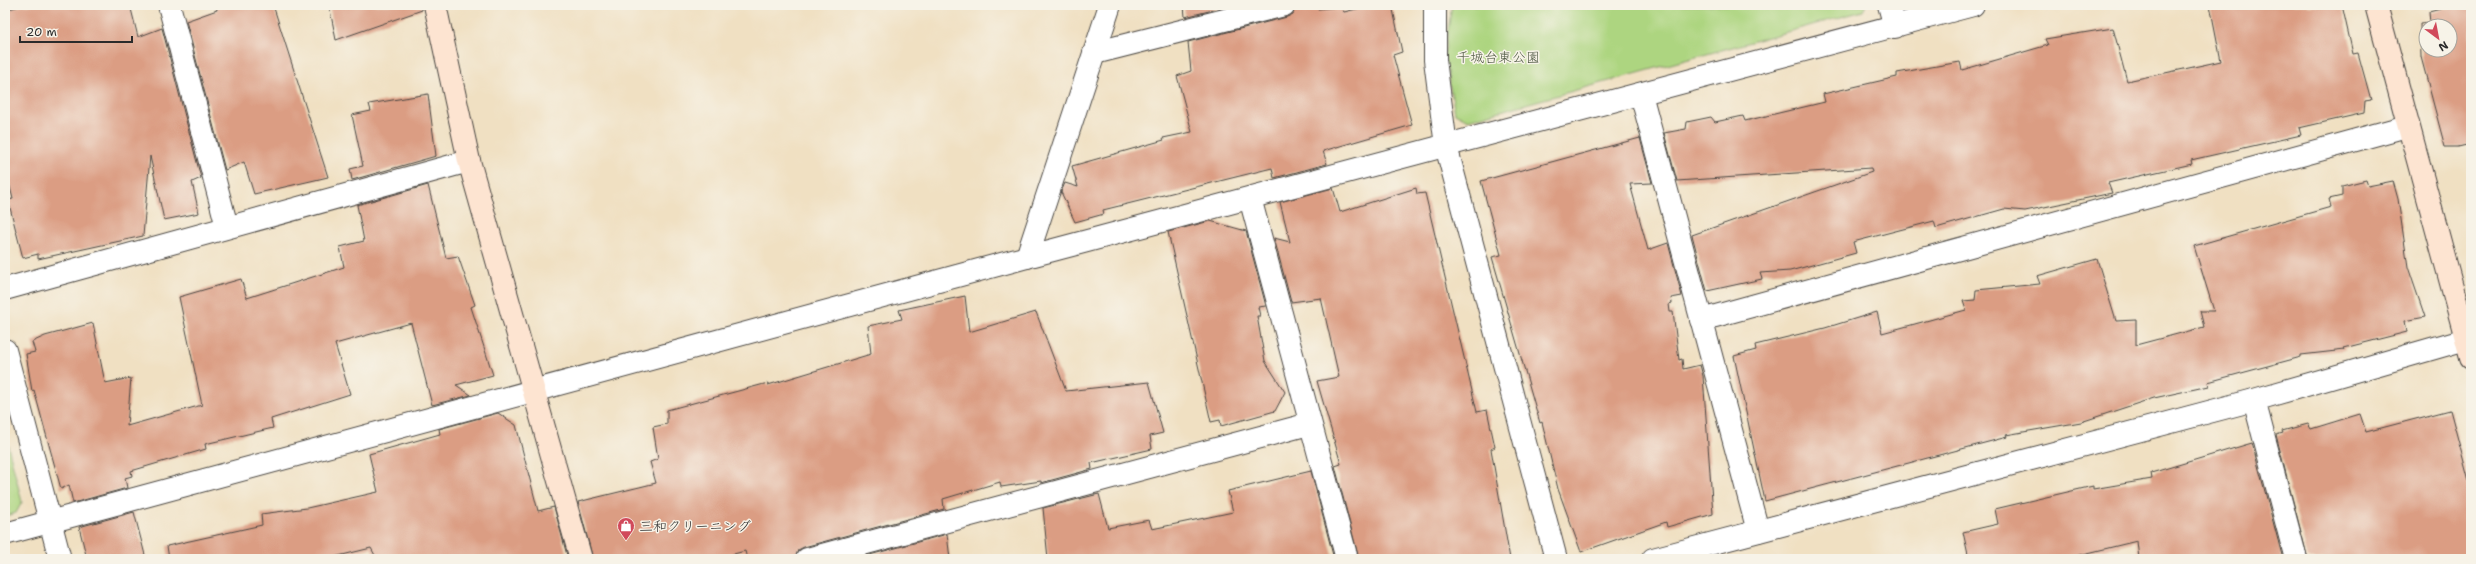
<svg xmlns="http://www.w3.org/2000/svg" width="2476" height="564" viewBox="0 0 2476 564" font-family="'Shantell Sans','Klee One',sans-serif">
<rect width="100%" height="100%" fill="#f7f3e8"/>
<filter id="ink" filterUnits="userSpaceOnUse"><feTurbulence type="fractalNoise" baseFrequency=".025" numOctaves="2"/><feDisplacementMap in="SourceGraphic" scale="8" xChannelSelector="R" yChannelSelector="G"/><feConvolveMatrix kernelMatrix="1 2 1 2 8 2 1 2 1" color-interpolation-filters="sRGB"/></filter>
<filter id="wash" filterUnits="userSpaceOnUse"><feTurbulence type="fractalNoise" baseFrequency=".012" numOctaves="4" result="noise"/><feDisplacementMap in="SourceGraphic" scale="16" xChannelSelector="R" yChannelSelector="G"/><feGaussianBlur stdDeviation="0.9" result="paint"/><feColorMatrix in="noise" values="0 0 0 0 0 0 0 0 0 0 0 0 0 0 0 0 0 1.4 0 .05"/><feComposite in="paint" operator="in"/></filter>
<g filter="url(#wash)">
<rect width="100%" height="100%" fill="#f0e0c2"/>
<g fill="#add580" stroke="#6c8056">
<polygon points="1452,5 1866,5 1863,11 1468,120 1455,113 1444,56"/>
<polygon points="5,434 22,502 16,513 5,516"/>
</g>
<g id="blocks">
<g fill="#db9d83" fill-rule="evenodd">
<polygon points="24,5 130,5 138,37 162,28 201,178 192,182 199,213 164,220 150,156 143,236 38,259 38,254 23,258 8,200 13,199 5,167 5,10"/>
<polygon points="216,5 273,5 328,177 254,194 244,162 225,170 186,21 217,10"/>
<polygon points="329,5 422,5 422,10 336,40"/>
<polygon points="1184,5 1233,5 1185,17"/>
<polygon points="1296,5 1318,5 1318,9 1340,7 1344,12 1373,5 1392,5 1402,52 1393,55 1412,125 1323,151 1327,164 1274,178 1272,168 1103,210 1104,214 1075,222 1061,192 1065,183 1078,187 1072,166 1164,140 1163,138 1192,132 1177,76 1191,71 1188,42 1287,17 1293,14"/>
<polygon points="2210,5 2342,5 2353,54 2358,53 2371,100 2365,101 2364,113 2299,128 2301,135 2191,160 2192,164 2108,183 2112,193 2025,211 2004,209 1936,228 1934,221 1853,242 1856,253 1790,271 1760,273 1762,279 1707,291 1692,235 1872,172 1871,168 1677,181 1664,133 1686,129 1687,122 1711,117 1715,122 1743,116 1745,121 1825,102 1823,94 1897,77 1897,73 1960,62 1962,70 2048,45 2045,39 2113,28 2127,81 2203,65 2221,61"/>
<path d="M2456,5H2471V144L2458,147H2445L2421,57L2420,24L2430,23L2429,12ZM2426,26H2450V50H2426Z"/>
<polygon points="428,94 436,156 352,180 350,169 363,166 352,115 371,111 369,104"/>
<polygon points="1640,138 1652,183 1630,184 1648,250 1668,243 1682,296 1671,298 1672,303 1669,304 1670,312 1673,312 1679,360 1682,359 1683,369 1700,365 1703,376 1713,514 1667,527 1666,522 1581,552 1558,489 1542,422 1540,423 1492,257 1501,255 1481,181"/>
<polygon points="2366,180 2368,186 2393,181 2398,199 2408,267 2425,317 2405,321 2407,332 2344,348 2345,350 2301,355 2301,357 2208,382 2209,386 2154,398 2081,422 2006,435 2007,437 1765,501 1734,356 1756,350 1755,345 1825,328 1877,312 1882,333 1966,310 1963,301 1975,300 1976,290 2040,284 2037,276 2097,259 2116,321 2136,320 2136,345 2204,327 2200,311 2214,311 2194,246 2331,207 2329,199 2342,196 2342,186"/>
<polygon points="428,185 446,258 458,256 475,305 471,307 493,375 456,385 471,395 432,405 411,323 335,344 350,394 271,419 273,428 205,444 206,449 131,471 132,476 125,478 127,488 73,503 69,485 61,489 34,390 32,391 26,354 35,352 32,342 45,336 93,323 105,383 131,378 127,426 202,405 179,297 241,279 247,298 344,267 340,247 364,241 357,205"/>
<polygon points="1333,188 1340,212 1416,188 1417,194 1425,193 1477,412 1487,410 1495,447 1491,449 1510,559 1359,559 1335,466 1341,464 1317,381 1339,377 1321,298 1291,302 1274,238 1290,242 1280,202"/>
<polygon points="1210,221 1246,231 1266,306 1258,307 1260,316 1257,316 1265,361 1285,392 1275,411 1221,426 1220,420 1211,422 1168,232"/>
<polygon points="965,296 969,332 1036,312 1066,391 1149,382 1163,433 1150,436 1152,449 1091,463 1092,469 1041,483 1041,481 1001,487 1000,482 943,499 944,509 804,547 798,550 795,559 747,559 745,551 715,559 593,559 578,502 656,483 650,462 658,459 653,427 667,424 667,410 768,383 768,385 871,354 868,326 902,319 899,310"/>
<polygon points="2450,410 2471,488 2471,559 2308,559 2276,435 2283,433 2282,431 2308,424 2311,429 2360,414 2366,432"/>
<polygon points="498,413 516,425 538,511 554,507 568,559 377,559 371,548 326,559 169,559 167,546 262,525 261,514 307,508 378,492 369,454 440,434 439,429"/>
<polygon points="2252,443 2283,559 2139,559 2137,541 2063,559 1969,559 1963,532 1998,524 1995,509 2093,486 2093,489 2152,479 2151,473"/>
<polygon points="1311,471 1334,559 1048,559 1043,508 1099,494 1108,528 1149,520 1152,529 1233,512 1228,491"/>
<polygon points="134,512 146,559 87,559 79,527"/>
<polygon points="947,534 950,559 855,559"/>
</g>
</g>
</g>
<g filter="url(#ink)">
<use href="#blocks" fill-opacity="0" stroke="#494642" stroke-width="1"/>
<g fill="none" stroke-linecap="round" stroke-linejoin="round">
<defs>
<g id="street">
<polyline points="169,5 227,227"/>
<polyline points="1435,5 1435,60 1446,146 1556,559"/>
<polyline points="1889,5 1895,27"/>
<polyline points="1094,53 1284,5"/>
<polyline points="1641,94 1758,531"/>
<polyline points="1250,198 1347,559"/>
<polyline points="1027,257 1110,5"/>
<polyline points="5,289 469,161"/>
<polyline points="1701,320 2407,126"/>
<polyline points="5,350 60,559"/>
<polyline points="2254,400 2296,559"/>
<polyline points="5,534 1027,257 1973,5"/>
<polyline points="807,559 1309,424"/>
<polyline points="1653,559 2254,400 2466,339"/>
</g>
<g id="secondary">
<polyline points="435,5 469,161 581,559"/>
<polyline points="2376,5 2471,357"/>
</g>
</defs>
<use href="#street" stroke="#494642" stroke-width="24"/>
<use href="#secondary" stroke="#494642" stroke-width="24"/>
<use href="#street" stroke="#fff" stroke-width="22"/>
<use href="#secondary" stroke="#fde4d1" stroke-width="22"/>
</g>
</g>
<defs>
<symbol id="shop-pin" viewBox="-11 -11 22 30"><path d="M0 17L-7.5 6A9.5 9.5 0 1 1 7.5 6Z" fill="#d1495b" stroke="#f7f3e8"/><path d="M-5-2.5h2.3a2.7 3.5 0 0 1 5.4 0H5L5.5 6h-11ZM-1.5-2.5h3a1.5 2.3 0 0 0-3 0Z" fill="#fff"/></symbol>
</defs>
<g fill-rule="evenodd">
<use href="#shop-pin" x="616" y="516" width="20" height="27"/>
</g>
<g text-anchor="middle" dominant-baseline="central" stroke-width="3" stroke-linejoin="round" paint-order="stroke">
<g font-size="14" fill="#4c5640" stroke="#f7f3e8">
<text x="1498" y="57">千城台東公園</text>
</g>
<g font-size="14" fill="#2b2b2b" stroke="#f7f3e8" text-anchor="start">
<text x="639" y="526">三和クリーニング</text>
</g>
</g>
<rect width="2476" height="564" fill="none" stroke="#f7f3e8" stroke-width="20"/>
<g transform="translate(2438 38) rotate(148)"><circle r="19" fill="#f7f3e8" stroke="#a5a39c"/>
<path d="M0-3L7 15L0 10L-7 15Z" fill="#d1495b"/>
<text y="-6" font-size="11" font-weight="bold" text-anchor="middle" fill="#2b2b2b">N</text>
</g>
<path d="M20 36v6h112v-6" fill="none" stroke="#2b2b2b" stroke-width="2"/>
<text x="26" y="36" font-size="12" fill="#2b2b2b" stroke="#f7f3e8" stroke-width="3" paint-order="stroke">20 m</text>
</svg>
